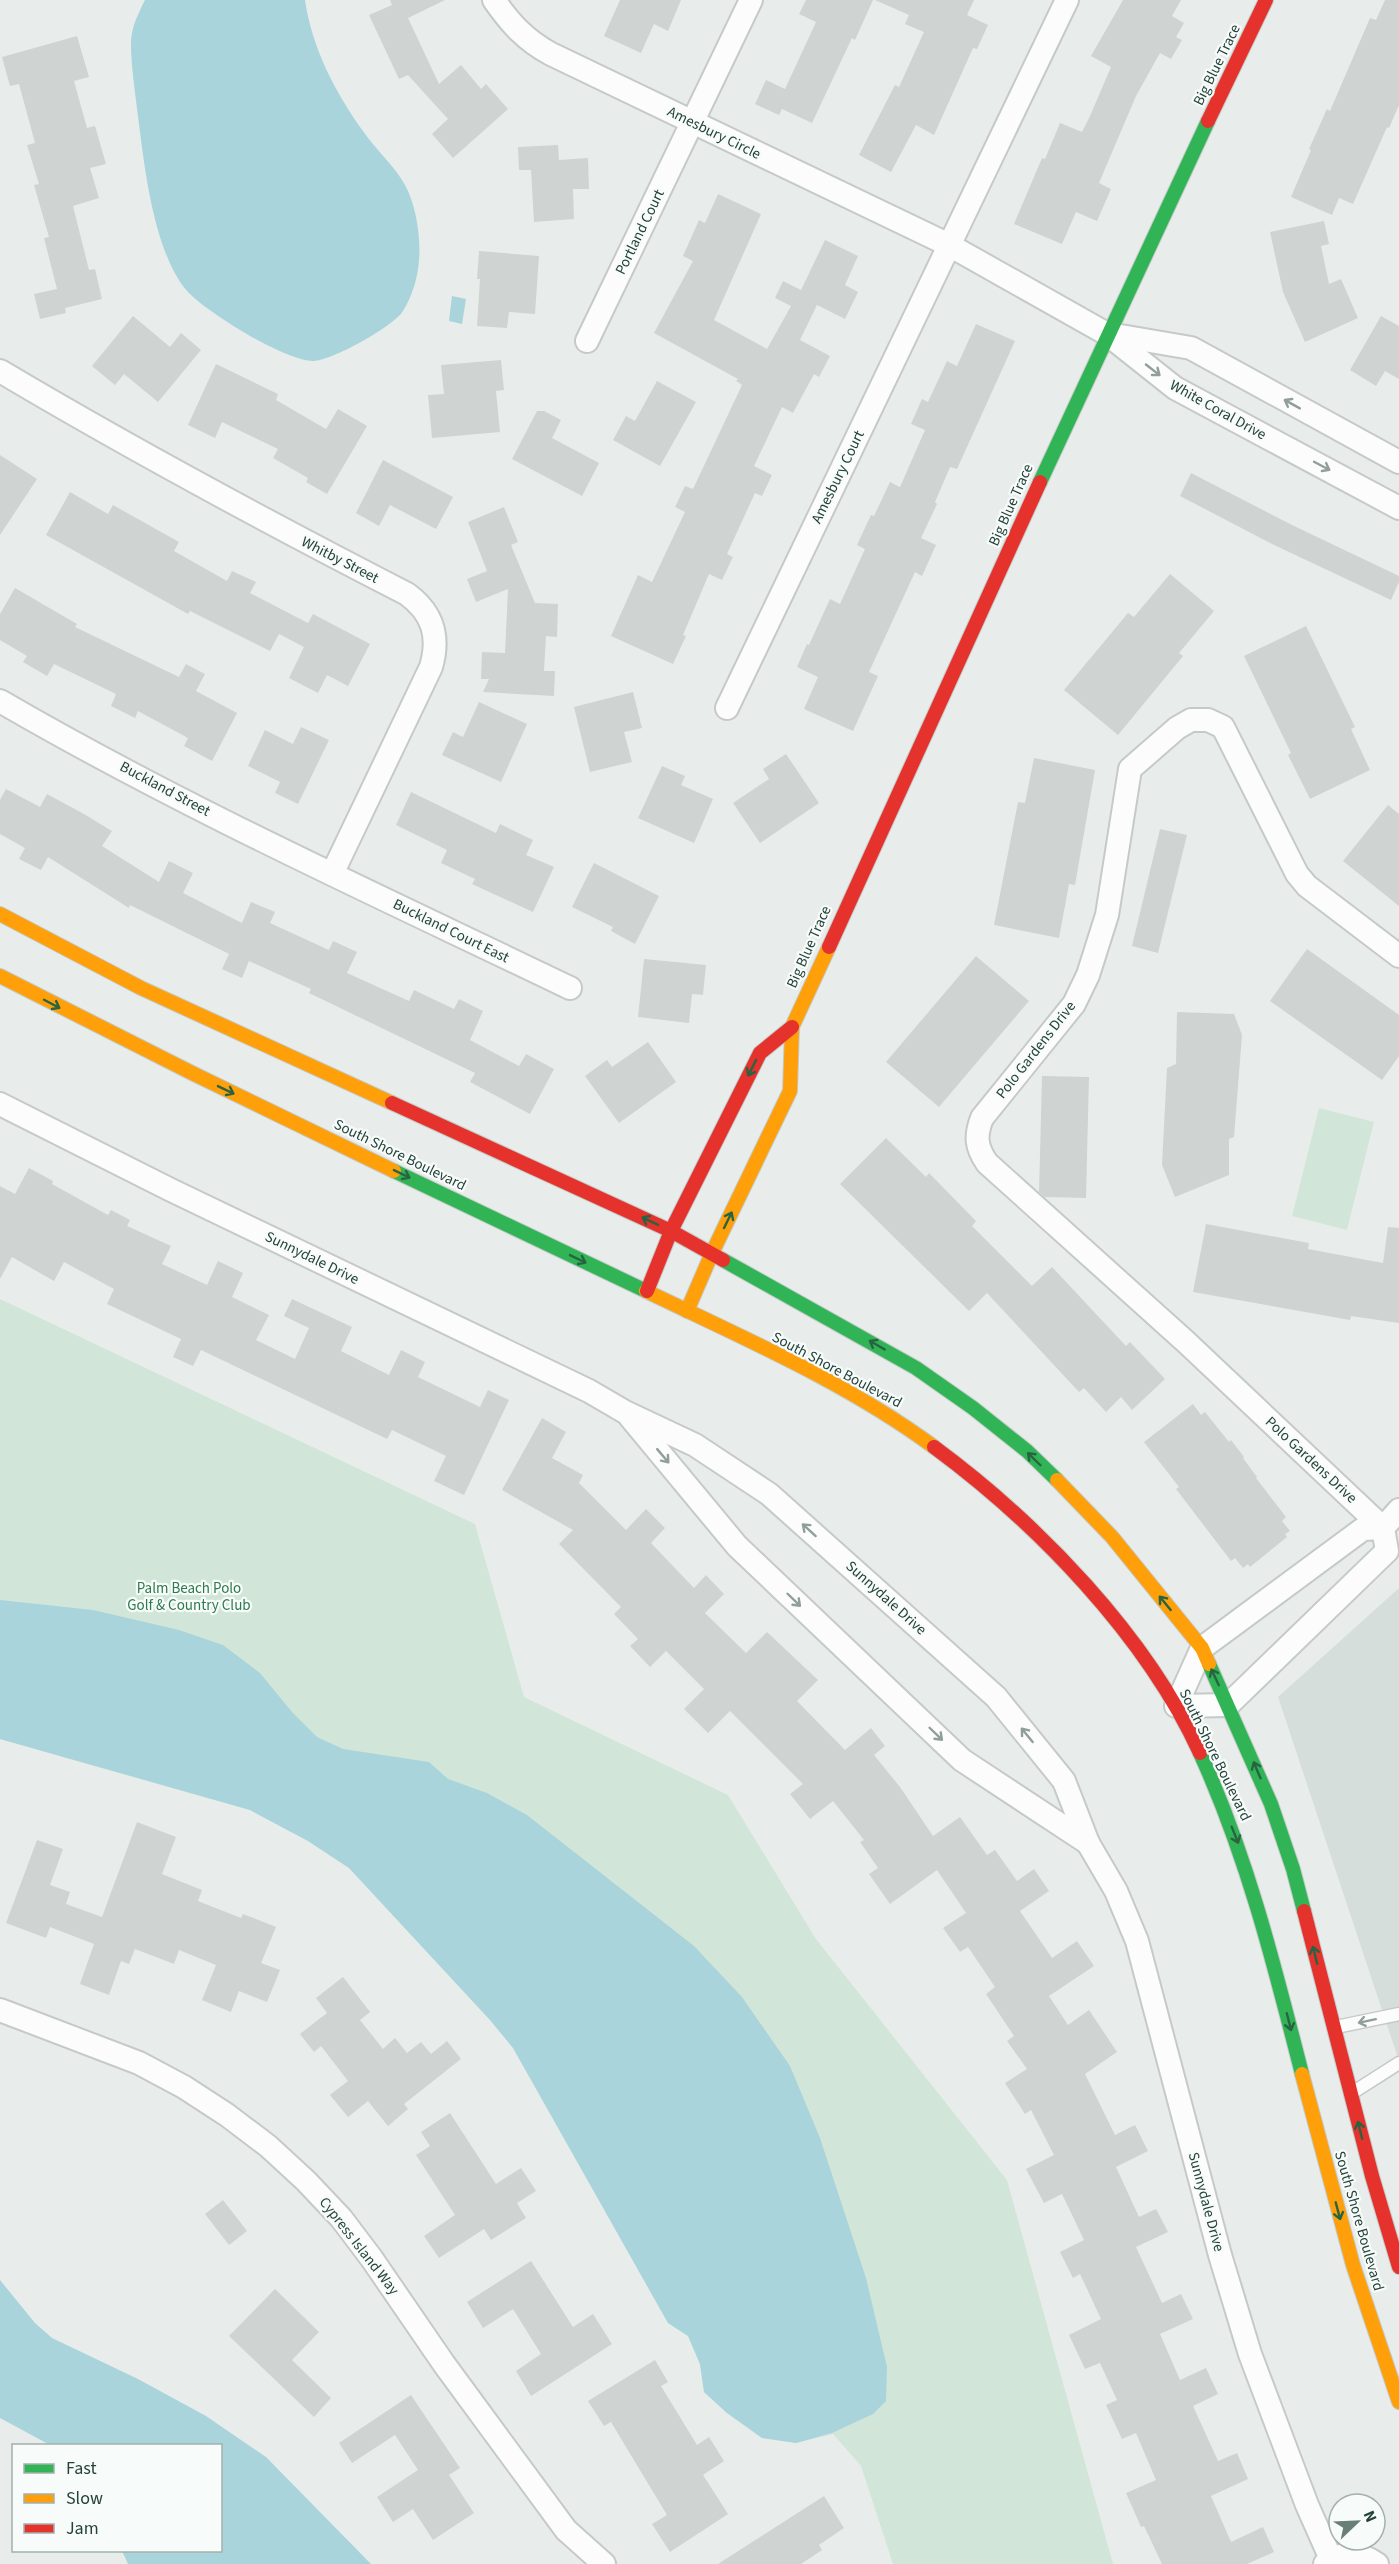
<svg xmlns="http://www.w3.org/2000/svg" width="1399" height="2564" viewBox="0 0 1399 2564" font-family="'Source Sans 3',sans-serif">
<rect width="100%" height="100%" fill="#e8edeb"/>
<polygon fill="#d6dedb" points="1399,1588 1399,2061 1278,1697"/>
<g fill="#d1e6d8">
<polygon points="1319,1108 1374,1122 1347,1230 1292,1216"/>
<polygon points="0,1299 475,1524 524,1697 728,1795 816,1939 1007,2180 1113,2564 893,2564 861,2466 833,2434 796,2443 762,2438 727,2413 704,2392 700,2364 688,2336 668,2323 513,2048 490,2020 349,1868 308,1841 250,1810 0,1739"/>
</g>
<g fill="#a9d4db">
<path d="M145,0H305C312,48 335,92 363,131C376,150 394,165 405,185C416,205 421,237 419,260C418,277 412,297 403,311C393,327 331,361 313,361C285,361 206,312 187,291C155,254 145,172 139,124C137,105 128,49 132,33C134,22 140,10 145,0Z"/>
<polygon points="452,296 466,299 462,324 449,321"/>
<polygon points="0,1600 93,1610 179,1630 223,1645 260,1673 292,1712 317,1737 343,1749 429,1762 448,1779 487,1793 527,1815 694,1946 742,1997 790,2066 820,2138 866,2278 887,2367 886,2401 873,2414 832,2433 796,2443 762,2438 727,2413 704,2392 700,2364 688,2336 668,2323 513,2048 490,2020 349,1868 308,1841 250,1810 0,1739"/>
<polygon points="0,2280 35,2323 52,2338 138,2379 206,2416 266,2457 371,2564 128,2564 122,2551 220,2550 220,2446 50,2445 0,2418"/>
</g>
<g fill="#cfd4d2">
<polygon points="390,0 445,0 408,18 439,84 461,65 481,89 486,84 508,109 453,158 432,134 448,119 408,75 399,79 369,15 392,5"/>
<polygon points="620,0 681,0 668,31 654,24 641,53 604,36"/>
<polygon points="806,0 873,0 855,40 852,38 812,123 782,109 779,115 755,104 766,80 785,89 816,22 799,14"/>
<polygon points="875,0 974,0 967,15 988,25 977,49 973,48 934,135 916,125 891,172 859,155 895,85 899,87 924,32 905,24 909,15"/>
<polygon points="1123,0 1181,0 1172,16 1184,23 1176,37 1182,40 1171,59 1160,53 1136,96 1099,183 1111,189 1097,221 1076,212 1062,244 1014,224 1042,158 1045,159 1060,123 1082,132 1090,116 1111,67 1091,56"/>
<polygon points="1385,0 1399,0 1399,105 1389,128 1387,127 1353,204 1339,198 1332,215 1291,197 1311,150 1309,149 1327,109 1330,111 1370,18 1376,20"/>
<polygon points="77,36 89,77 74,81 87,128 95,126 106,164 90,168 99,198 73,206 89,270 95,269 102,299 65,308 66,313 40,319 34,294 57,289 44,238 49,237 34,185 39,184 27,145 35,143 19,84 10,86 2,57"/>
<polygon points="558,145 559,160 588,158 589,189 573,189 574,219 534,222 531,170 519,170 518,147"/>
<polygon points="718,194 761,214 714,320 767,349 791,306 775,298 783,281 801,290 825,240 858,256 845,285 858,292 845,319 817,305 800,340 830,356 819,377 814,374 793,413 782,407 754,466 772,475 762,496 755,493 727,554 733,557 722,580 709,574 683,635 686,636 673,664 611,636 638,575 652,582 685,512 675,507 685,486 693,489 742,385 736,381 738,379 654,333 693,261 683,256 699,220 705,223"/>
<polygon points="1324,221 1329,244 1321,246 1329,284 1341,279 1358,318 1305,342 1283,292 1270,232"/>
<polygon points="479,251 539,256 535,314 509,312 507,328 477,326 480,279 477,279"/>
<polygon points="133,316 170,347 181,333 201,350 158,402 124,374 115,385 92,366"/>
<polygon points="1381,316 1399,326 1399,379 1385,371 1376,386 1350,370"/>
<polygon points="976,324 1015,341 957,469 950,467 935,502 937,504 921,538 936,545 922,576 915,572 869,672 878,676 853,731 804,709 818,677 797,667 807,644 809,645 830,599 840,604 865,549 857,545 871,515 874,516 890,482 900,487 925,430 911,424 922,399 928,402 947,361 957,366"/>
<polygon points="501,360 504,390 496,391 500,432 432,438 428,395 444,394 441,365"/>
<polygon points="216,364 278,394 276,400 326,429 338,409 367,426 327,494 306,482 308,478 273,458 278,449 222,422 215,438 188,425"/>
<polygon points="657,381 696,402 660,466 613,440 626,416 635,421"/>
<polygon points="537,411 544,411 561,420 552,438 599,463 582,496 512,459"/>
<polygon points="0,455 37,479 0,535"/>
<polygon points="383,460 453,497 436,529 390,505 379,526 356,513"/>
<polygon points="1191,473 1292,525 1399,576 1399,582 1391,600 1272,544 1180,496"/>
<polygon points="70,492 108,514 113,505 154,528 179,542 174,551 227,581 232,571 256,582 250,593 308,623 313,614 370,644 348,686 327,675 318,693 289,678 304,647 279,634 270,651 190,611 188,614 46,535"/>
<polygon points="504,507 518,542 511,545 535,603 558,604 557,637 546,636 544,671 555,671 554,696 483,692 489,679 481,679 482,652 505,653 508,589 476,602 467,579 487,571 468,522"/>
<polygon points="1170,574 1214,611 1179,653 1183,656 1118,735 1064,690 1128,613 1134,617"/>
<polygon points="15,588 77,624 75,627 179,677 186,664 205,674 196,691 237,713 212,761 184,746 188,738 138,711 135,718 111,706 116,694 54,664 47,676 23,662 27,656 0,640 0,614"/>
<polygon points="1306,626 1355,727 1351,729 1370,770 1310,799 1288,755 1291,753 1244,656"/>
<polygon points="633,692 642,728 624,732 632,762 590,772 574,707"/>
<polygon points="479,702 527,724 501,782 442,755 453,732 463,737"/>
<polygon points="301,727 329,740 298,804 275,793 280,782 248,766 265,730 293,744"/>
<polygon points="786,754 819,803 760,843 733,803 769,779 763,769"/>
<polygon points="1034,758 1095,770 1075,885 1069,884 1059,938 994,925 1018,802 1025,803"/>
<polygon points="662,766 685,776 681,785 713,799 694,843 638,818"/>
<polygon points="6,789 40,807 47,794 84,814 112,831 102,846 159,882 169,861 193,873 183,893 242,923 251,902 275,912 270,923 329,950 333,941 357,952 347,973 409,1001 414,990 454,1009 459,999 483,1011 470,1040 519,1066 526,1054 554,1069 530,1114 470,1082 475,1073 309,993 311,989 249,961 242,978 222,969 229,954 130,905 129,908 48,857 41,870 19,859 25,848 0,834 0,800"/>
<polygon points="411,792 496,833 500,824 533,840 526,855 554,867 533,912 472,884 475,879 441,863 447,850 396,825"/>
<polygon points="1388,805 1399,814 1399,906 1343,861"/>
<polygon points="1160,829 1187,835 1158,953 1132,946"/>
<polygon points="594,863 659,896 635,944 611,931 613,927 572,907"/>
<polygon points="1307,949 1399,1015 1399,1056 1382,1080 1270,1001"/>
<polygon points="976,956 1029,1001 939,1107 886,1062"/>
<polygon points="644,959 706,965 703,995 692,994 689,1023 638,1017"/>
<polygon points="1177,1012 1234,1014 1242,1035 1234,1137 1229,1139 1229,1175 1175,1197 1162,1165 1167,1068 1176,1064"/>
<polygon points="648,1042 676,1082 619,1123 585,1076 607,1060 612,1067"/>
<polygon points="1042,1076 1089,1077 1086,1198 1045,1197 1039,1192"/>
<polygon points="886,1138 926,1177 929,1173 976,1221 972,1226 1032,1286 1052,1267 1126,1346 1130,1342 1165,1379 1132,1410 1121,1397 1106,1412 1084,1388 1079,1392 987,1293 969,1311 840,1184"/>
<polygon points="29,1168 53,1181 52,1184 108,1215 111,1210 130,1220 127,1226 171,1246 162,1264 207,1285 218,1261 243,1273 232,1297 269,1315 256,1340 295,1359 309,1328 284,1316 292,1299 352,1327 341,1351 389,1375 401,1350 425,1362 418,1377 480,1407 488,1390 509,1400 464,1495 434,1481 446,1456 392,1430 387,1439 201,1350 193,1366 173,1357 181,1339 107,1304 114,1289 64,1262 54,1281 12,1257 0,1279 0,1186 15,1194"/>
<polygon points="1206,1224 1309,1243 1308,1249 1383,1263 1388,1227 1399,1228 1399,1323 1351,1316 1350,1320 1193,1292"/>
<polygon points="1193,1404 1201,1415 1205,1412 1229,1442 1231,1440 1244,1457 1243,1458 1257,1477 1256,1478 1286,1517 1282,1521 1290,1531 1285,1534 1287,1537 1250,1567 1248,1564 1243,1568 1235,1558 1231,1561 1176,1489 1179,1487 1144,1442"/>
<polygon points="542,1418 566,1432 552,1458 583,1475 579,1483 626,1530 646,1509 665,1528 651,1543 694,1588 706,1575 724,1594 705,1613 746,1653 767,1632 818,1680 797,1701 845,1750 871,1728 885,1746 874,1755 900,1787 933,1836 960,1817 987,1855 995,1850 1017,1881 1034,1869 1049,1891 1020,1911 1052,1958 1077,1941 1094,1966 1049,1996 1068,2025 1089,2010 1117,2052 1085,2074 1115,2135 1135,2125 1148,2151 1116,2167 1139,2217 1156,2209 1168,2232 1136,2247 1162,2303 1181,2294 1193,2319 1160,2334 1180,2380 1206,2368 1218,2394 1193,2406 1218,2461 1237,2453 1248,2479 1211,2496 1231,2542 1263,2527 1274,2552 1247,2564 1162,2564 1144,2526 1141,2527 1126,2493 1156,2480 1136,2433 1122,2439 1106,2405 1117,2400 1100,2363 1085,2369 1069,2335 1101,2319 1080,2274 1073,2278 1060,2252 1084,2240 1062,2194 1044,2203 1026,2169 1054,2155 1031,2110 1025,2114 1005,2083 1027,2069 1007,2041 1014,2036 986,1994 995,1987 968,1947 960,1952 943,1928 966,1913 937,1870 890,1904 869,1874 878,1868 860,1842 864,1840 833,1801 810,1819 790,1794 803,1784 730,1711 708,1733 684,1709 704,1689 666,1651 650,1667 630,1646 638,1639 614,1614 621,1607 559,1544 573,1530 502,1490"/>
<polygon points="137,1822 176,1837 162,1874 202,1890 198,1901 241,1918 243,1914 276,1927 261,1963 280,1970 267,2002 239,1991 231,2012 202,2000 216,1965 179,1950 174,1964 135,1949 129,1964 121,1961 109,1995 80,1984 94,1944 50,1927 46,1938 6,1923 37,1840 63,1849 50,1885 70,1892 66,1904 102,1917"/>
<polygon points="343,1977 370,2012 360,2020 383,2049 395,2038 407,2053 421,2042 431,2054 447,2041 461,2059 404,2104 408,2109 388,2126 368,2101 348,2117 330,2095 348,2081 321,2046 314,2052 300,2034 327,2013 316,1998"/>
<polygon points="450,2113 496,2184 521,2168 536,2191 517,2203 526,2218 491,2240 484,2229 439,2258 424,2236 455,2215 416,2155 430,2146 421,2132"/>
<polygon points="223,2200 247,2231 229,2245 205,2214"/>
<polygon points="531,2261 573,2327 593,2314 612,2344 531,2396 516,2371 541,2354 513,2309 483,2328 467,2302"/>
<polygon points="275,2289 319,2332 292,2360 331,2398 314,2417 229,2336"/>
<polygon points="655,2360 668,2382 661,2386 697,2445 709,2437 724,2461 703,2475 728,2514 670,2552 652,2524 667,2515 611,2422 604,2426 588,2401"/>
<polygon points="411,2395 460,2468 449,2475 474,2513 433,2540 413,2509 393,2522 377,2497 418,2470 395,2435 352,2463 339,2443"/>
<polygon points="824,2496 844,2528 819,2545 822,2550 801,2564 718,2564"/>
</g>
<g fill="none" stroke-linecap="round" stroke-linejoin="round">
<defs>
<g id="lane">
<polyline points="1336,2027 1399,2014"/>
<polyline points="1352,2093 1399,2063"/>
</g>
<g id="street">
<path d="M494,0C510,23 525,40 551,54L949,245L1107,334L1175,388L1399,508"/>
<polyline points="1109,334 1191,348 1399,462"/>
<polyline points="587,341 751,0"/>
<path d="M0,371C133,450 269,523 407,594C433,613 440,636 431,667L332,874"/>
<path d="M0,701C184,808 379,896 570,988"/>
<polyline points="727,708 1067,0"/>
<path d="M1399,956L1307,886L1297,874L1223,727L1208,720H1191L1177,728L1130,769L1107,915L1088,975L1074,1004L982,1118C975,1136 976,1147 987,1163L1186,1342L1383,1528L1399,1510"/>
<polyline points="0,1104 171,1190 589,1391 625,1412 695,1445 769,1494 996,1697 1064,1781 1088,1843 1116,1891 1137,1941 1220,2255 1250,2354 1307,2505 1331,2559"/>
<polyline points="630,1417 737,1546 962,1760 1088,1843"/>
<polygon points="1383,1528 1387,1551 1228,1705 1176,1706 1202,1648 1363,1529"/>
<polyline points="0,2010 139,2063 184,2087 227,2115 268,2146 306,2181 341,2218 372,2259 444,2364 566,2530 604,2564"/>
<path d="M1325,2564C1341,2551 1361,2552 1377,2564"/>
</g>
<g id="fast">
<polyline points="1040,482 1208,121"/>
<polyline points="394,1171 646,1291"/>
<polyline points="723,1260 916,1368 973,1408 1027,1451 1057,1480"/>
<polyline points="1209,1664 1271,1804 1293,1869 1304,1911"/>
<path d="M1200,1753C1247,1856 1274,1964 1302,2074"/>
</g>
<g id="slow">
<polyline points="0,914 141,988 392,1103"/>
<polyline points="0,976 194,1074 394,1171"/>
<path d="M646,1291C743,1338 846,1382 934,1447"/>
<polyline points="687,1311 712,1253 790,1091 792,1027 829,947"/>
<polyline points="1057,1480 1112,1537 1202,1648 1209,1664"/>
<polyline points="1302,2074 1353,2265 1399,2402"/>
</g>
<g id="jam">
<polyline points="1208,121 1266,0"/>
<polyline points="829,947 1040,482"/>
<polyline points="392,1103 671,1231 723,1260"/>
<polyline points="647,1291 671,1231 760,1053 792,1027"/>
<path d="M934,1447C1037,1523 1146,1635 1200,1753"/>
<polyline points="1304,1911 1372,2176 1399,2267"/>
</g>
</defs>
<use href="#lane" stroke="#c5cac8" stroke-width="15"/>
<use href="#street" stroke="#c5cac8" stroke-width="26"/>
<use href="#fast" stroke="#c3cbc8" stroke-width="16"/>
<use href="#slow" stroke="#c3cbc8" stroke-width="16"/>
<use href="#jam" stroke="#c3cbc8" stroke-width="16"/>
<use href="#lane" stroke="#fcfcfc" stroke-width="12"/>
<use href="#street" stroke="#fcfcfc" stroke-width="22"/>
<use href="#fast" stroke="#30b455" stroke-width="14"/>
<use href="#slow" stroke="#ff9f0a" stroke-width="14"/>
<use href="#jam" stroke="#e5322d" stroke-width="14"/>
</g>
<defs><path id="oneway-shaft" d="M-6 0H5M1.5-3L5.5 0L1.5 3" fill="none" stroke-width="1.6" stroke-linecap="round" stroke-linejoin="round" transform="scale(1.5)"/></defs>
<g stroke="#909f9b">
<use href="#oneway-shaft" transform="translate(1153 370) rotate(38)"/>
<use href="#oneway-shaft" transform="translate(1292 404) rotate(-151)"/>
<use href="#oneway-shaft" transform="translate(1322 466) rotate(28)"/>
<use href="#oneway-shaft" transform="translate(663 1456) rotate(50)"/>
<use href="#oneway-shaft" transform="translate(809 1530) rotate(-138)"/>
<use href="#oneway-shaft" transform="translate(794 1600) rotate(44)"/>
<use href="#oneway-shaft" transform="translate(936 1734) rotate(44)"/>
<use href="#oneway-shaft" transform="translate(1027 1735) rotate(-129)"/>
<use href="#oneway-shaft" transform="translate(1367 2021) rotate(168)"/>
</g>
<g stroke="#286442">
<use href="#oneway-shaft" transform="translate(52 1004) rotate(28)"/>
<use href="#oneway-shaft" transform="translate(752 1068) rotate(117)"/>
<use href="#oneway-shaft" transform="translate(226 1090) rotate(26)"/>
<use href="#oneway-shaft" transform="translate(402 1174) rotate(26)"/>
<use href="#oneway-shaft" transform="translate(728 1220) rotate(-64)"/>
<use href="#oneway-shaft" transform="translate(650 1221) rotate(-155)"/>
<use href="#oneway-shaft" transform="translate(578 1259) rotate(26)"/>
<use href="#oneway-shaft" transform="translate(877 1345) rotate(-150)"/>
<use href="#oneway-shaft" transform="translate(1034 1459) rotate(-136)"/>
<use href="#oneway-shaft" transform="translate(1165 1603) rotate(-129)"/>
<use href="#oneway-shaft" transform="translate(1215 1677) rotate(-115)"/>
<use href="#oneway-shaft" transform="translate(1257 1770) rotate(-113)"/>
<use href="#oneway-shaft" transform="translate(1235 1835) rotate(68)"/>
<use href="#oneway-shaft" transform="translate(1315 1955) rotate(-104)"/>
<use href="#oneway-shaft" transform="translate(1289 2022) rotate(76)"/>
<use href="#oneway-shaft" transform="translate(1360 2130) rotate(-104)"/>
<use href="#oneway-shaft" transform="translate(1338 2211) rotate(75)"/>
</g>
<g text-anchor="middle" dominant-baseline="central" stroke-width="4.5" stroke-linejoin="round" paint-order="stroke">
<g font-size="15" fill="#24423a" stroke="#f7fbf9">
<text transform="translate(1217 65) rotate(-64)">Big Blue Trace</text>
<text transform="translate(714 133) rotate(26)">Amesbury Circle</text>
<text transform="translate(640 232) rotate(-64)">Portland Court</text>
<text transform="translate(1218 410) rotate(29)">White Coral Drive</text>
<text transform="translate(838 477) rotate(-64)">Amesbury Court</text>
<text transform="translate(1011 505) rotate(-66)">Big Blue Trace</text>
<text transform="translate(340 560) rotate(27)">Whitby Street</text>
<text transform="translate(165 789) rotate(28)">Buckland Street</text>
<text transform="translate(451 931) rotate(26)">Buckland Court East</text>
<text transform="translate(809 947) rotate(-66)">Big Blue Trace</text>
<text transform="translate(1036 1050) rotate(-52)">Polo Gardens Drive</text>
<text transform="translate(400 1155) rotate(26)">South Shore Boulevard</text>
<text transform="translate(312 1258) rotate(26)">Sunnydale Drive</text>
<text transform="translate(837 1370) rotate(28)">South Shore Boulevard</text>
<text transform="translate(1311 1460) rotate(43)">Polo Gardens Drive</text>
<text transform="translate(886 1598) rotate(42)">Sunnydale Drive</text>
<text transform="translate(1215 1755) rotate(64)">South Shore Boulevard</text>
<text transform="translate(1206 2202) rotate(75)">Sunnydale Drive</text>
<text transform="translate(1359 2221) rotate(74)">South Shore Boulevard</text>
<text transform="translate(359 2246) rotate(52)">Cypress Island Way</text>
</g>
<g font-size="15" fill="#2d7a4b" stroke="#f7fbf9">
<text x="189" y="1588">Palm Beach Polo<tspan x="189" dy="17">Golf &amp; Country Club</tspan></text>
</g>
</g>
<rect x="12" y="2444" width="210" height="108" fill="#f7fbf9" stroke="#a3b1ad" stroke-width="1.5"/>
<rect x="24" y="2464" width="30" height="9" fill="#30b455" stroke="#a3b1ad" stroke-width="1.5"/>
<text x="66" y="2474" font-size="18" fill="#24423a">Fast</text>
<rect x="24" y="2494" width="30" height="9" fill="#ff9f0a" stroke="#a3b1ad" stroke-width="1.5"/>
<text x="66" y="2504" font-size="18" fill="#24423a">Slow</text>
<rect x="24" y="2524" width="30" height="9" fill="#e5322d" stroke="#a3b1ad" stroke-width="1.5"/>
<text x="66" y="2534" font-size="18" fill="#24423a">Jam</text>
<g transform="translate(1357 2522) rotate(67)"><circle r="28" fill="#f7fbf9" stroke="#a3b1ad" stroke-width="1.5"/>
<path d="M0-4.5L10 22L0 15L-10 22Z" fill="#697e78"/>
<text y="-9" font-size="16" font-weight="bold" text-anchor="middle" fill="#24423a">N</text>
</g>
</svg>
